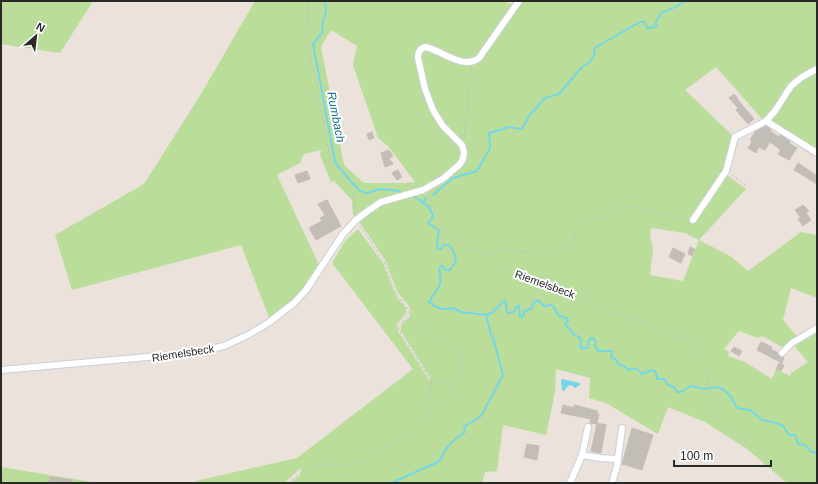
<svg xmlns="http://www.w3.org/2000/svg" width="818" height="484" viewBox="0 0 818 484" font-family="Helvetica,sans-serif">
<rect width="100%" height="100%" fill="#eae2db"/>
<g fill="#bade9a" fill-rule="evenodd">
<polygon points="1,1 93,1 60,53 1,44"/>
<path d="M255,1H502L517,6L521,1H817V151L763,120L716,67L685,90L732,135L725,167L723,172L746,189L699,240L730,256L748,271L801,232L817,235V298L791,288L783,320L798,337L782,347L762,336L758,338L739,331L724,349L729,352L728,356L745,362L772,379L776,369L790,376L791,373L808,362L793,344L817,330V483H787L747,449L705,422L668,407L658,434L606,403L589,398L590,378L556,369L555,392L546,435L503,425L497,471L485,472L482,483H290L301,474V468L284,483H195L196,481L297,458L413,369L332,263L345,241L358,229L383,263L396,296L406,308V314L397,324L398,331L429,380L431,379L401,331C400,323 405,321 410,317L409,306L398,293L385,260L360,223L353,215L352,200L334,181L331,182L320,155L321,150L304,154L300,163L277,175L319,265L305,288L270,320L241,245L72,290L55,235L144,184L201,94ZM331,30L357,46L353,65L378,138L388,146L415,182L406,183H364L344,165L321,47ZM651,228L685,233L699,240L683,281L650,275L653,249L650,235Z"/>
<polygon points="1,467 98,483 1,483"/>
</g>
<polygon fill="#74d7e7" points="562,379 580,383 580,385 575,388 571,385 568,386 564,391 562,390 561,381"/>
<g fill="none" stroke-linecap="round" stroke-linejoin="round">
<g stroke="#74d7e7" stroke-width="2">
<polyline points="325,1 326,11 323,21 322,33 313,44 335,161 339,168 360,191 367,193 380,189 400,191"/>
<path d="M433,195L453,178L477,171L490,148L489,133L509,127L522,129L529,116L545,98L559,94L581,68L590,62L595,54L594,49L598,46L640,22H645L647,28L656,27V22L662,12C668,11 679,5 685,1"/>
<path d="M414,196L429,207L433,216L428,223L439,230L437,244L438,248L441,249L444,245H449L454,252L456,261L450,270H446L442,266L440,267C438,273 442,278 440,283C438,291 432,295 429,302C436,308 443,311 452,308L462,312L486,315L493,312L504,301L506,302L507,313L514,312L517,306H519L520,316L522,317L525,311L532,308L533,303L538,300L544,306L551,305L555,308C556,315 560,317 567,318L568,320L565,323C567,328 572,329 574,335L579,337L581,341L580,346L582,349L589,347L588,342L591,338H593L596,342L595,347L599,351H612L611,357L615,359L619,365L624,366L628,370C635,367 637,368 642,374L652,370L656,372L657,379H664L668,385L674,387L677,392H681L691,386L704,389L717,387L723,389L731,397L737,408L750,410L762,420L777,423L783,426L789,435H795L798,444L806,445L810,451L817,453"/>
<polyline points="423,203 426,198"/>
<path d="M391,483L438,462C443,457 443,452 447,448C451,442 459,436 465,432L464,427L481,416L503,375L493,337L491,335L486,315"/>
</g>
</g>
<g fill="#c3bdb7" stroke="#c5bdb5">
<polygon points="734,94 738,99 737,99 754,119 748,124 736,110 738,108 729,98"/>
<polygon points="766,126 771,129 770,131 779,137 780,135 790,141 789,143 797,148 789,160 778,154 781,150 770,142 765,150 759,147 756,153 748,148 752,142 750,140 755,132"/>
<polygon points="372,132 374,138 369,140 367,134"/>
<polygon points="389,150 393,156 389,158 393,164 385,167 381,153"/>
<polygon points="798,163 817,176 817,184 794,170"/>
<polygon points="398,170 402,177 397,180 392,173"/>
<polygon points="307,171 310,179 298,183 295,175"/>
<polygon points="327,200 341,226 316,240 309,228 322,221 320,218 325,215 318,204"/>
<polygon points="803,205 809,211 806,213 811,220 803,226 798,219 801,218 795,210"/>
<polygon points="690,247 695,249 692,256 688,254"/>
<polygon points="673,248 685,254 681,263 669,257"/>
<polygon points="761,342 772,347 771,349 778,353 779,356 784,358 782,363 757,350"/>
<polygon points="734,347 742,351 739,356 731,351"/>
<polygon points="779,363 784,365 781,371 776,369"/>
<polygon points="563,405 574,408 574,405 598,411 597,414 599,414 597,423 606,425 601,453 591,451 597,424 590,423 591,419 561,413"/>
<polygon points="632,428 653,435 642,470 622,464"/>
<polygon points="527,444 539,446 537,460 524,457"/>
<polygon points="50,477 72,480 71,483 49,483"/>
</g>
<g fill="none" stroke-linecap="round" stroke-linejoin="round">
<defs>
<g id="minor">
<polyline points="766,121 817,153"/>
<polyline points="693,220 726,171 735,137 766,121 775,111 791,86 802,77 817,69"/>
<polyline points="782,353 792,343 817,328"/>
<path d="M1,370L193,353L224,346L248,335L268,323L294,303L306,290L343,234L356,220L369,210L381,202L423,190L444,178L460,164L463,159L464,152L462,145L443,126L433,110L425,89L418,58C418,52 420,48 426,47C442,51 463,70 479,58L519,1"/>
<polyline points="582,455 600,458 618,459"/>
<polyline points="570,483 582,455 588,427"/>
<polyline points="612,483 617,466 622,428"/>
</g>
</defs>
<use href="#minor" stroke="#cacfda" stroke-width="8"/>
<g stroke="#c3c3c3" stroke-width="1" stroke-dasharray="3 2" stroke-linecap="butt">
<polyline points="308,1 306,42 315,77 329,152 333,168 335,172 347,184 352,192 355,212"/>
<polyline points="412,108 423,117 438,136 456,149"/>
<polyline points="464,137 471,69"/>
<polyline points="732,175 748,187"/>
<path d="M428,195L447,232L453,238L468,247L491,255L510,271L567,290L604,309L696,342L706,368L715,415C723,431 743,438 756,448C770,459 781,474 796,483"/>
<polyline points="491,254 499,250 533,253 565,250 571,247 575,241 574,234 577,226 582,220 587,218 601,218 621,206 645,208 661,215 687,219"/>
<polyline points="409,316 413,322 453,345 464,357 461,374 449,385"/>
<path d="M426,417L448,400L452,389C447,382 441,381 432,381"/>
<path d="M288,483C297,476 307,466 319,465C335,462 349,467 365,462C370,460 374,453 379,451C415,433 431,424 431,381L399,330L398,326L408,315V310L397,295L384,262L360,226"/>
</g>
<use href="#minor" stroke="#fff" stroke-width="6"/>
</g>
<g text-anchor="middle" dominant-baseline="central" stroke-width="4" stroke-linejoin="round" paint-order="stroke">
<g font-size="11" fill="#292929" stroke="#fff">
<text transform="translate(545 284) rotate(20)">Riemelsbeck</text>
<text transform="translate(183 353) rotate(-9)">Riemelsbeck</text>
</g>
<g font-size="12" font-style="italic" fill="#157690" stroke="#fff">
<text transform="translate(336 117) rotate(79)">Rumbach</text>
</g>
</g>
<rect width="818" height="484" fill="none" stroke="#292929" stroke-width="4"/>
<g transform="translate(36 36) rotate(28)" stroke="#ffffff" stroke-width="3" paint-order="stroke">
<path d="M0-3L7 15L0 10L-7 15Z" fill="#292929"/>
<text y="-6" font-size="11" font-weight="bold" text-anchor="middle" fill="#292929">N</text>
</g>
<path d="M674 460v6h97v-6" fill="none" stroke="#292929" stroke-width="2"/>
<text x="680" y="460" font-size="12" fill="#292929" stroke="#ffffff" stroke-width="3" paint-order="stroke">100 m</text>
</svg>
